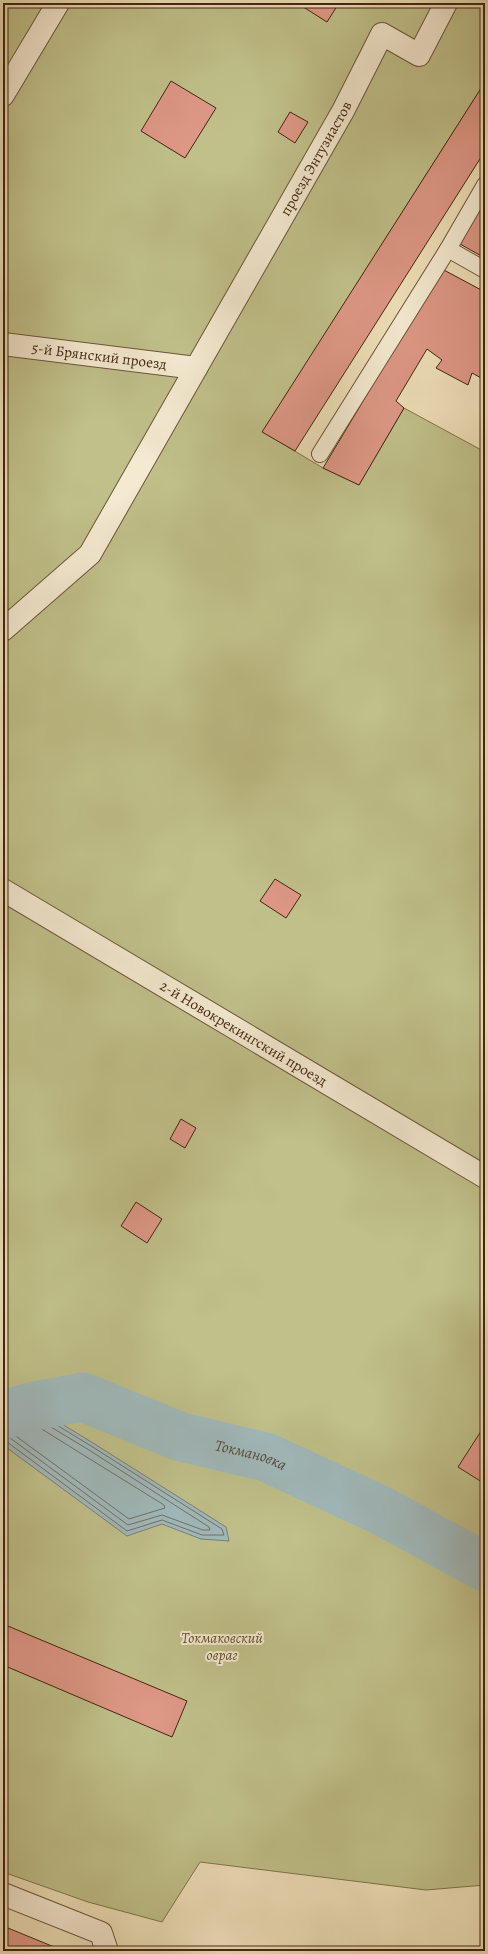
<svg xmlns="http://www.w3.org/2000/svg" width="488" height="1954" viewBox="0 0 488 1954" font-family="Alegreya,serif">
<rect width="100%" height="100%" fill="#eedfb8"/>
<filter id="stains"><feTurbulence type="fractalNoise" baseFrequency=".005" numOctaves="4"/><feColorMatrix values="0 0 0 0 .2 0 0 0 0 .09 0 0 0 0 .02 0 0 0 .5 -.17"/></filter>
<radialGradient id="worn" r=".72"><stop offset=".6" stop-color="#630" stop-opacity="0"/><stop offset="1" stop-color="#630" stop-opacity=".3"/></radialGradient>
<polygon fill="#c0c08a" stroke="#81734c" points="3,3 485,3 485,82 263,432 323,468 359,485 404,408 485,452 485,1885 426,1890 200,1862 162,1922 88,1902 3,1872"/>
<polygon fill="#a0b9bb" stroke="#7a7e76" points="3,1388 93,1443 226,1527 229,1541 201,1539 162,1524 127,1536 3,1445"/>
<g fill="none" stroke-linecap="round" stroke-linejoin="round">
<g stroke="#717065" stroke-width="1">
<polyline points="3,1392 91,1446 222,1529 224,1535 202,1535 162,1520 127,1531 7,1442 3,1442"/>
<polyline points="3,1398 89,1450 209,1527 210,1530 203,1530 162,1515 128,1525 10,1438 3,1437"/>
<polyline points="3,1405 164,1505 165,1508 129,1519 13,1434 3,1431"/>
</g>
<path stroke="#a0b9bb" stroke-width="49" id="s1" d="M3,1415L34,1406L83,1397L181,1437L266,1457L382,1511L485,1567"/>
</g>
<g fill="#de9886" stroke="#42260f">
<polygon points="297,3 339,3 327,22"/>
<polygon points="171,81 216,108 185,158 141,131"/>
<polygon points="485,82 485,151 295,451 262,432"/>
<polygon points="290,112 308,122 295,143 278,132"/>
<polygon points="485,201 485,258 460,244"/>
<polygon points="442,269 485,292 485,380 472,373 468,385 436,368 442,360 427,349 396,401 404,408 359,485 323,468"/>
<polygon points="275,879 301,895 286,918 260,901"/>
<polygon points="181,1119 196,1128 185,1148 170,1139"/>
<polygon points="136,1202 162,1219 147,1243 121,1226"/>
<polygon points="485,1425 485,1484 458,1467"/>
<polygon points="3,1624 187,1701 172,1737 3,1665"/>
<polygon points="3,1926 64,1951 3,1951"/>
<polygon points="439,1947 448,1951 438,1951"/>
</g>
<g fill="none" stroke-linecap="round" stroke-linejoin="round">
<defs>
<g id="service">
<polyline points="448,249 485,270"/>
<polyline points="320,454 448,249 485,185"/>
</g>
<g id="minor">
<polyline points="3,95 58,3"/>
<path id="s2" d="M3,344L196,368"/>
<path id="s3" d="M3,630L90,554L343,111L382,34L419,55L446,3"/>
<path id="s4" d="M3,890L485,1177"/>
<polyline points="3,1894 101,1933 107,1951"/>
</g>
</defs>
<use href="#service" stroke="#6d5439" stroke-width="18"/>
<use href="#minor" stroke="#6d5439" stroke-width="24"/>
<use href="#service" stroke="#f4ead1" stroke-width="16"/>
<use href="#minor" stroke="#f4ead1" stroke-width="22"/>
</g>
<g text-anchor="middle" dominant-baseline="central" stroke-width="4" stroke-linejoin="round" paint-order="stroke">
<g font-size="15" fill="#42260f" stroke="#f4ead1">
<text stroke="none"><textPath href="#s3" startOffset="571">проезд Энтузиастов</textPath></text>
<text stroke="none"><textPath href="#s2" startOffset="97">5-й Брянский проезд</textPath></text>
<text stroke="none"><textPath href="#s4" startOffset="280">2-й Новокрекингский проезд</textPath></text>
</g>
<g font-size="15" font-style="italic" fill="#624c2e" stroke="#f4ead1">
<text x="222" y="1638">Токмаковский<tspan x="222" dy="17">овраг</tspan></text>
</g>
<g font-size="16" font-style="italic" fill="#5a4b3a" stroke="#f4ead1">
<text stroke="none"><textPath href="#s1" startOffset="260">Токмановка</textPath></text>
</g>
</g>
<rect width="488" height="1954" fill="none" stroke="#eedfb8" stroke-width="16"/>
<rect x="4" y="4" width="480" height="1946" fill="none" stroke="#42260f" stroke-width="2"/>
<rect x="8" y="8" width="472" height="1938" fill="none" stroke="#42260f"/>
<rect width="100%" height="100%" filter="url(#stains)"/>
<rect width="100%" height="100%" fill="url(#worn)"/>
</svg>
